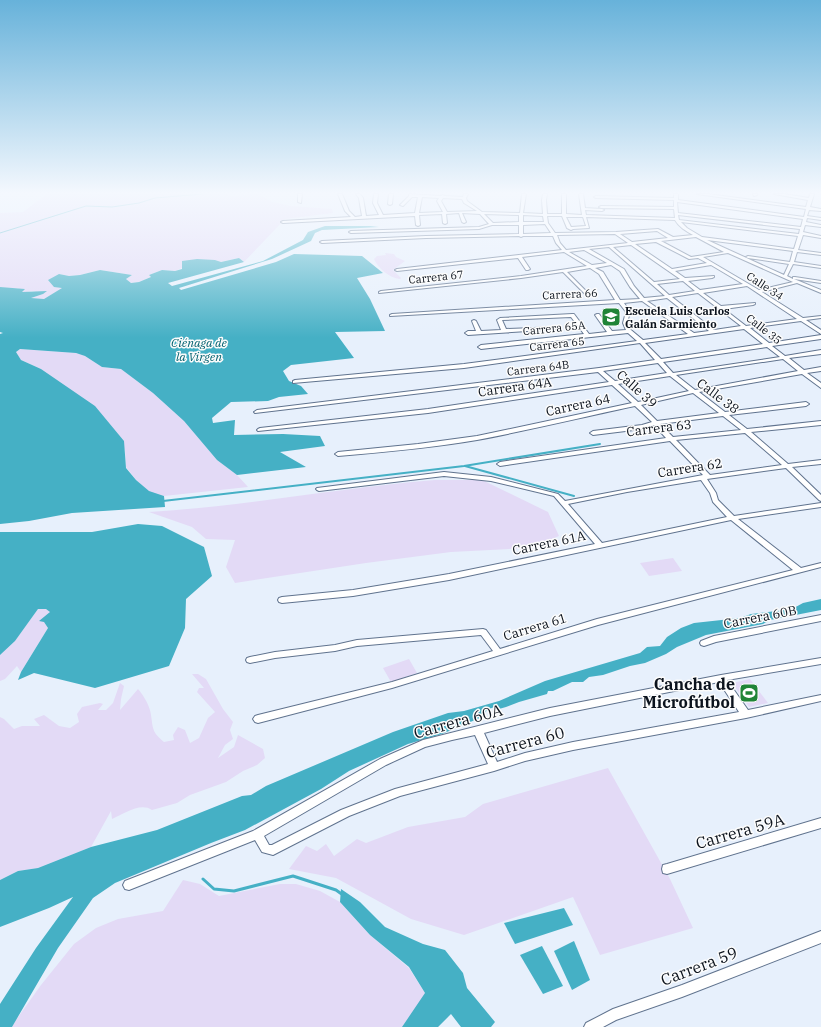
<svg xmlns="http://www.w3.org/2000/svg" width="821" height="1027" viewBox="0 0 821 1027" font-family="'IBM Plex Serif',serif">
<rect width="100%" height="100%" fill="#e7f0fc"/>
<g fill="#e3daf6">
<polygon points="47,194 226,194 233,196 259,194 272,202 291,206 332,209 333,213 285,219 244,262 239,258 220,262 215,260 182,262 182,268 175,271 162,270 149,275 151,277 139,282 131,283 126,279 132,275 100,270 80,275 69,276 59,274 63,288 44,299 30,298 43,294 32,291 22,293 18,288 9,289 0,287 0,213 23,212"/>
<path d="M385,253L394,254L396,257L405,261L393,270L401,278L400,279C389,278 378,268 374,259L377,256L386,255Z"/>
<polygon points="20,349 76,353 85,356 102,367 121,369 153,393 184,421 217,460 237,475 248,487 164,496 149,492 136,480 126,467 125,450 41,369 21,360 16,352"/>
<path d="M435,480H482L548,512L559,536L529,548L451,552L366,563L235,583L226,567L235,540L206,539L192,527L149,512C245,506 339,488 435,480Z"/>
<polygon points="673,558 682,571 649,576 640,563"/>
<polygon points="38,609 46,609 50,612 44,622 48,628 21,672 17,666 5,679 0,681 0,655 15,641"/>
<polygon points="409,659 417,673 391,682 383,668"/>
<path d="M192,674H198L206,679L223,709L233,722L230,730L233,739L225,745L218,758L234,747L238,735L263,749L265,758L257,765L243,771L226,782L190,795L177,803L152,810C140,802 124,814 112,819L111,811L91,847L38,868L18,871L0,880V717L4,719L14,729L22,726H40L34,719L44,715L59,726L70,728L79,722L77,714L82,707L100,703L103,704L98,710H106L113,703L120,683L124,686L121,699L120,710L138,689C144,696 150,706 151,715C153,729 152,732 164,742L174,740L173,735L178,727L185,730L190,743L199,738L208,718L215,712L197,692L199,688H204Z"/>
<polygon points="750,679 768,703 749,707 732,683"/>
<polygon points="608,768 670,879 693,928 600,955 573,897 464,935 411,919 336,878 289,869 306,846 317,851 326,844 334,856 357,839 366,843 408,827 465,817 483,804"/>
<polygon points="183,880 200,884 219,896 280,884 296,884 320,891 340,902 370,935 409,968 425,993 438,1027 11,1027 41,985 74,944 96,928 118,919 163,911"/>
</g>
<g fill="#45b0c5">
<polygon points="370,226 379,227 322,230 315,233 311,241 272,259 179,288 181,290 276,262 294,254 362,256 383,273 357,278 370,299 385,331 335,332 354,358 291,365 283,371 289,381 301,386 308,394 279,397 268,401 231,402 212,418 213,423 235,420 234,435 283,434 320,436 325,446 280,452 306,467 237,475 217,460 184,421 153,393 121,369 102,367 85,356 76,353 20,349 16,352 21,360 41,369 95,406 124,441 126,468 136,480 149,491 164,496 165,507 72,513 29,521 0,524 0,334 3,333 0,332 0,287 25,289 22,292 47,291 43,294 31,298 44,299 62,288 54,287 48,280 59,274 69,276 80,275 100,270 132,275 126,279 131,283 139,282 151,277 149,275 162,270 175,271 182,269 182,261 197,259 215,260 221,262 239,258 244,262 168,283 172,286 263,261 303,240 308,232 325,226"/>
<polygon points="138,524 162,526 204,547 212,576 186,599 185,628 169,666 95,688 34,673 18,680 21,672 48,628 44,622 39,621 50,612 46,609 38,609 15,641 0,655 0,532 92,532"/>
<polygon points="821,599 821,610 770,620 763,624 706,635 677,647 666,654 645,663 630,666 603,675 589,677 583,682 572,682 553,691 548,691 547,694 519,702 506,707 499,709 494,707 487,710 482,717 475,720 442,734 408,744 349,771 321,789 245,830 211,843 115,883 93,898 58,948 12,1027 0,1027 0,1004 36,948 73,897 49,908 0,927 0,880 18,871 38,868 91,847 157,830 242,796 251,795 266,786 393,732 448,713 464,711 499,701 545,681 640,653 647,647 660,646 667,637 681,628 694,623 740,618 751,614 792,609 803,603"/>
<polygon points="341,889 360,902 385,927 423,944 445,950 463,973 467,988 495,1022 491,1027 461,1027 451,1014 438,1027 402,1027 425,993 409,967 370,935 340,902"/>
<polygon points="564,908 573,925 515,944 504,923"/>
<polygon points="574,941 590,980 572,990 554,951"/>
<polygon points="542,946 563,986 543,994 520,955"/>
</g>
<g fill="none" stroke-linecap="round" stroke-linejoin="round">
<polyline stroke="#45b0c5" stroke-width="1" points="0,233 86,206 112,207 139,203 155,198 202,194"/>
<g stroke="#45b0c5" stroke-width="2">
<polyline points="465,466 574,496"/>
<polyline points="163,501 464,466 600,444"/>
</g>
<polyline stroke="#45b0c5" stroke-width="3" points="203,879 214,889 234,891 293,876 336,890 343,895"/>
<defs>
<g id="minor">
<polygon points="298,194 302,194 301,203 298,202"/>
<path d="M338,194H342L349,211L355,217L362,216L359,198L356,194H360L363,198L366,216L379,215L373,203L374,194H378L377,203L383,215L415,213L418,197H412L403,206L400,205L409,196V194L441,196L443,195L445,196L463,197L464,194H468L466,198L467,201L482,212L520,213L522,194H526L523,213L543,214L542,200L543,194H547L546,200L547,214H562V194H566V214L582,215L579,194H583L585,208L602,209L604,210L602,211L585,210L586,215L675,218L674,209L601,208L599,207L601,206L674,207V200L596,198L594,197L596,196L674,198V194H678V200L804,217L806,209L697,194H708L806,207L808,200L774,194H784L809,198L810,194H814L810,207L821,209V211L809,210L807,216L821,218V220L807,218L806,222L821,225V227L805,225L803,232L821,236V238L803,235L798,250L821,253V255L797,252L794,262L821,266V268L793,264L787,276L793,279V277H795L821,281V283L794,279L821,290V293L797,283L762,292L803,318L821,316V318L806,320L821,330V334L801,321L750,328L769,343L821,335V339L772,346L785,356L821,350V354L789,358L804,370L821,367V371L807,373L821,383V388L802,374L699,392L725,412L806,402L809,404L806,406L729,415L747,429L821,421V425L751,432L788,464L821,460V464L792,467L821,495V501L819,500L786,468L707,479L716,493L718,500L734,516L821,503V507L738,519L801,568L821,563V567L598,625L392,688L258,723L255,722L253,719L255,716L258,715L392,682L493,651L481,635L357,646L335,651L275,658L250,663L247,662L246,660L247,658L250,657L275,652L335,645L357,640L483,629L486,630L500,649L597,619L793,570L731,520L449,580L353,596L282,603L279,602L278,600L279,598L282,597L353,590L449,574L595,544L554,496L491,481L444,476L319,491L317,490L316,489L317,488L444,472L491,477L558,494L565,501L703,475L670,441L500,466L497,464L500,462L666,438L654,425L642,429L593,435L590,433L593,431L642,425L652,422L635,406C583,417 530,430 477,440C431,448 385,452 338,456L335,454L338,452L418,444L477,436L632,403L612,385L428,413L258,431L257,430L258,429L260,428L428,409L609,382L598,372L255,413L254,412L257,410L599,368L655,360L640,343L464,368L293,383V381L295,380L464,364L637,341L628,333L481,349L478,347L481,345L584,334L571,317L502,320L506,329L560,327V328L558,329L468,335L465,333L468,331H476L472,321L474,320L476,321L481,331L501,330L497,320L500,318L572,314H574L589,334L607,332L595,315L597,314H599L612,331L626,330L623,323L626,312L619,303L390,316V315L392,314L615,300L599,274L590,268L567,272L587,292V293L585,294L563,272L521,278L379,293V292L381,291L521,276L587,266L564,252L522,257L530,269L528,270H526L518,258L397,271L395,270L397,269L562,250L556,243L553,236H523L521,237L519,236L426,238L322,243L320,242L322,241L426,236L519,234V225H492L479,229L351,233L349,232L351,231L479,227L489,224L480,214L462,213L466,222L464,223L462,222L459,213L446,214L447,223L445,224L443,223L442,214L419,215L420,225L418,226L416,225L415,216L283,223L281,222L283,221L351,217L345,211ZM422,197L439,198L437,201L443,212L419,213ZM443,198L462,199L464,203L477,211L447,212L441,201ZM677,202L803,219L801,227L678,213ZM484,214L519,215V222L493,223ZM523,215L543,216L544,222H523ZM678,215L800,229L799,234L679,220ZM547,216H562L567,228L571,230L573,229L589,228L586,217L675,220C679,227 686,231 693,235L673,237L658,229L616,232L555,233L548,223ZM566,217H583L586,226L571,227ZM681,222L798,236L794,249L702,237L687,228ZM545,224L551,233L523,234V225ZM657,231L668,238L632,242L620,234ZM615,234L628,243L566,250L560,243L557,235ZM696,237L724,252L691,257L661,241ZM707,240L793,251L790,262L748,256L746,257L748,258L789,264L784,275ZM656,242L689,259L698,258L707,263L672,269L635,244ZM631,245L680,279L654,282L613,247ZM609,247L665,296L644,298L634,286L624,269L589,249ZM584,250L607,263L592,265L569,252ZM728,253L793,282L759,290L703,257ZM611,265L620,271L630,287L640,299L620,300L603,272L595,268ZM711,265L743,284L700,290L688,281L712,278L714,277V276L685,278L675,271ZM683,281L695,291L669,295L657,284ZM747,286L797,319L746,326L724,309L753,305L755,304V303L721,306L703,293ZM698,293L741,326L714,330L672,297ZM667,298L709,331L694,333L647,301ZM642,301L688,334L643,340L631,330L627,323L630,312L624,303ZM744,329L763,344L661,359L645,343ZM767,347L780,357L673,373L663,362ZM783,359L798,371L695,390L676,375ZM658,363L667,373L615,381L603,371ZM670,376L689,391L638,402L618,384ZM693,393L719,413L657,421L641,405ZM723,416L741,430L673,437L660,424ZM745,433L782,465L710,475L676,440ZM701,480L710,493L713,502L727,517L602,543L568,504L627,492Z"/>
<polygon points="389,194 393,194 392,204 390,205 388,204"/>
<polygon points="753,194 757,194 757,195 754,196"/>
<polygon points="821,615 821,621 716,642 704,646 701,645 700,643 701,641 714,636"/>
<path d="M821,658V664L727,680L748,710L821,695V701L746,718L573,750L525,761L494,771L400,796L349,816L273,855L262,852L255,840L129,890L125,889L123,885L125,881L253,831L380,759L423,740L550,708L721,675ZM719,682L739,712L573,742L525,753L497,762L484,733L550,716ZM475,735L488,764L395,789L341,810L272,845H269L264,836L386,765L425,747L452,740Z"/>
<polygon points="821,818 821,828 667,874 663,873 662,869 663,865 667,864"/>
<polygon points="821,931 821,943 682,997 616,1020 603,1027 584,1027 586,1023 613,1009 682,985"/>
</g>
</defs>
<use href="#minor" stroke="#60738e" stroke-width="2"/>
<use href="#minor" fill="#fff" fill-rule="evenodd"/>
</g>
<linearGradient id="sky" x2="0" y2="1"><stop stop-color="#67b2da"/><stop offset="0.57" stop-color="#f4f8fe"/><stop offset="1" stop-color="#f4f8fe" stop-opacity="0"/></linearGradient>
<rect width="821" height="338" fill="url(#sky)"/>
<defs>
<symbol id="school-square" viewBox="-11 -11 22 22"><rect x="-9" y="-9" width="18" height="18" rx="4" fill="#208437" stroke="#fcfcfc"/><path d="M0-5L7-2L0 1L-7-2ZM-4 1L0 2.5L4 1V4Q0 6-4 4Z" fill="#fff"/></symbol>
<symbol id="stadium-square" viewBox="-11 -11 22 22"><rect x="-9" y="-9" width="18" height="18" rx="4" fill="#208437" stroke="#fcfcfc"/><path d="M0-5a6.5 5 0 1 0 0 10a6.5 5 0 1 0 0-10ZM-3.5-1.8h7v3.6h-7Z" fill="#fff"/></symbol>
</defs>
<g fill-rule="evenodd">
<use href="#school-square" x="600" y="306" width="22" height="22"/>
<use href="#stadium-square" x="738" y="682" width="22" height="22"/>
</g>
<g text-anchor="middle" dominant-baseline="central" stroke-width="3" stroke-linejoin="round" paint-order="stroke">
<g font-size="11" fill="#0c131d" stroke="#fcfcfc">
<text transform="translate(436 277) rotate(-6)">Carrera 67</text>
<text transform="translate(765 286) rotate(33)">Calle 34</text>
<text transform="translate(570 294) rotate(-3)">Carrera 66</text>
<text transform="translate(554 328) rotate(-6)">Carrera 65A</text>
<text transform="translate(764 329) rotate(38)">Calle 35</text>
<text transform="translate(557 344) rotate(-7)">Carrera 65</text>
<text transform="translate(538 368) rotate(-7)">Carrera 64B</text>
</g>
<g font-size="11" font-weight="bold" fill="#0c131d" stroke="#fcfcfc" text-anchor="start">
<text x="625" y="311">Escuela Luis Carlos<tspan x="625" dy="13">Galán Sarmiento</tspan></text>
</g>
<g font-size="12" font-style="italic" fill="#036270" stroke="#fcfcfc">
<text x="199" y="342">Ciénaga de<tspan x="199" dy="14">la Virgen</tspan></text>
</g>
<g font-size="13" fill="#0c131d" stroke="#fcfcfc">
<text transform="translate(515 387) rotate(-8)">Carrera 64A</text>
<text transform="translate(637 389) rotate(42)">Calle 39</text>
<text transform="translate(718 396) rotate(37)">Calle 38</text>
<text transform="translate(578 405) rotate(-12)">Carrera 64</text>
<text transform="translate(659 428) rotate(-7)">Carrera 63</text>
<text transform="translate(690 468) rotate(-9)">Carrera 62</text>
<text transform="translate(549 543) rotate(-12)">Carrera 61A</text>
<text transform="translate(760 617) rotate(-11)">Carrera 60B</text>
<text transform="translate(535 627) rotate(-17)">Carrera 61</text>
</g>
<g font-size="16" font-weight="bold" fill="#0c131d" stroke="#fcfcfc" text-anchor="end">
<text x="735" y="684">Cancha de<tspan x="735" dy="18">Microfútbol</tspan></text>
</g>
<g font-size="16" fill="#0c131d" stroke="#fcfcfc">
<text transform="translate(458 721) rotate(-15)">Carrera 60A</text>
<text transform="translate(525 742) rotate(-15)">Carrera 60</text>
<text transform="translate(740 831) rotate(-16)">Carrera 59A</text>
<text transform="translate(699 966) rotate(-21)">Carrera 59</text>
</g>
</g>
</svg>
